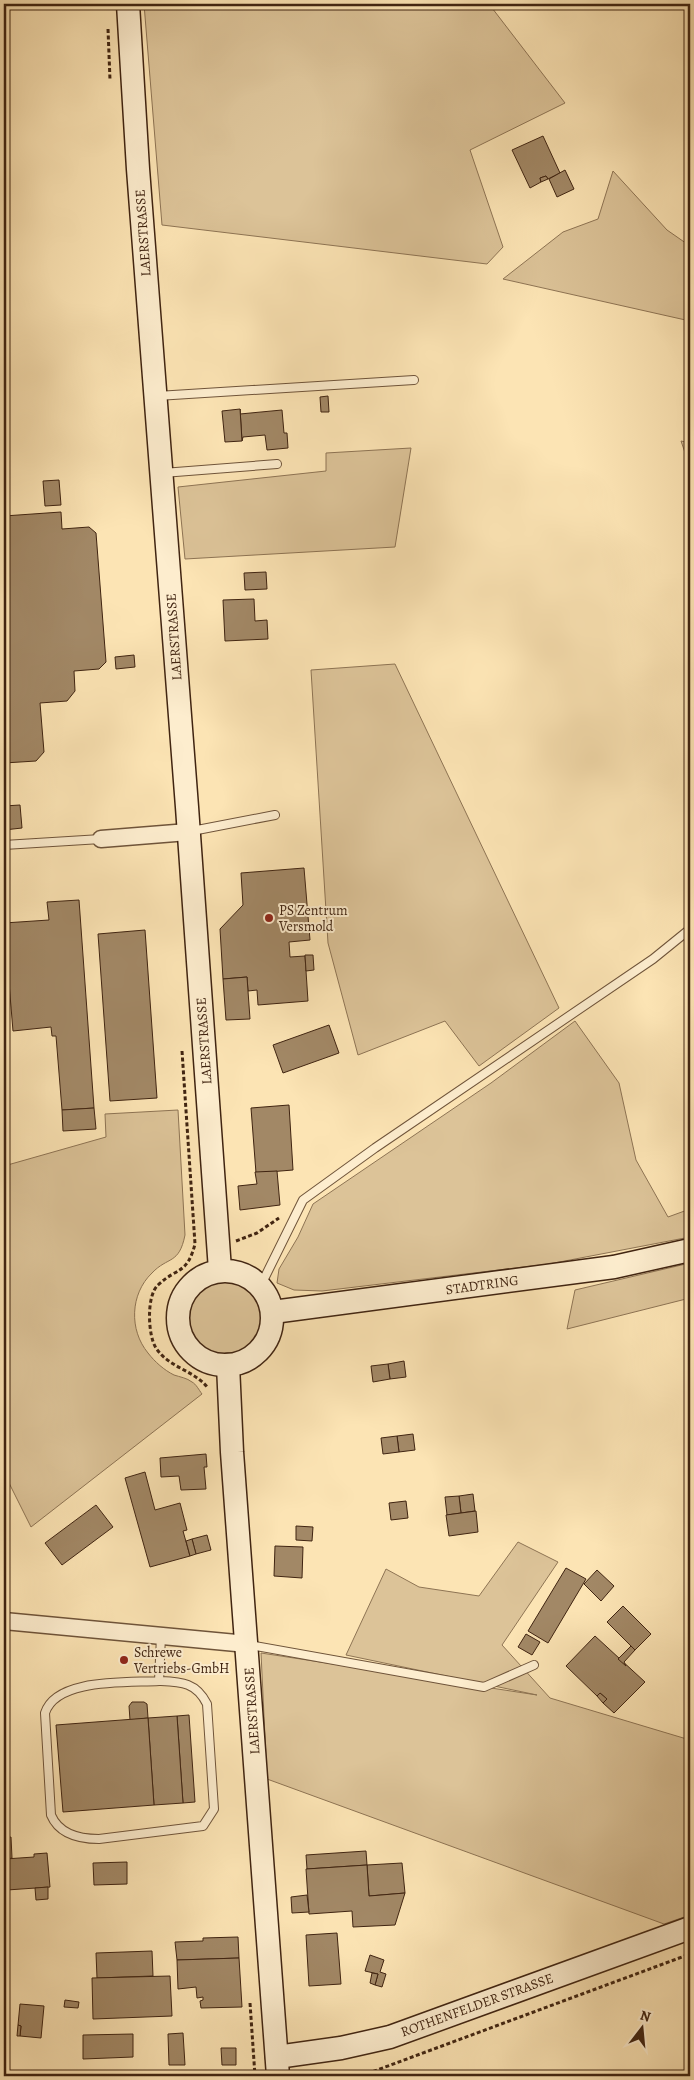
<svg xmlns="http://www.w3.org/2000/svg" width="694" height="2080" viewBox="0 0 694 2080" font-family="Alegreya,serif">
<rect width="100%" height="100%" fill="#fce4b4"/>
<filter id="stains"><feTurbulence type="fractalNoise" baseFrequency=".004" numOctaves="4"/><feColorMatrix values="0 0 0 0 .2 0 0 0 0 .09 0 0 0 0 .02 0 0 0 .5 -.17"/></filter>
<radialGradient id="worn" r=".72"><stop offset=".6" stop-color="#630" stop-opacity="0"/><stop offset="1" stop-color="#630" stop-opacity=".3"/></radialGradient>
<g fill="#dcc398" stroke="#8e7454">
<polygon points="144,4 489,4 565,103 470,150 503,247 487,264 162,225"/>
<polygon points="613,171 667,230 690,246 690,321 503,279 563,232 598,219"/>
<polygon points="681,441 690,443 690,467"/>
<polygon points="411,448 395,547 185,559 178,487 326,471 326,453"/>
<polygon points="395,664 559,1008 479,1066 445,1021 358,1055 328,943 311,670"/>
<polygon points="575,1021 619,1083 636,1160 668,1217 690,1209 690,1237 549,1264 322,1291 294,1290 277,1283 279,1269 298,1237 313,1204 491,1083"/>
<path d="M178,1110L185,1235C179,1265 168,1256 152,1273C130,1294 129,1330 148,1353C155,1362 164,1370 174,1375C180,1377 187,1378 192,1382C196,1384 199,1390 202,1394L31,1527L4,1473V1166L106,1137L105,1114Z"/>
<polygon points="690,1263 690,1298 567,1329 575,1290"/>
<circle cx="224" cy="1319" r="39"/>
<polygon points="518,1542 558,1562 502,1645 550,1698 690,1740 690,1915 664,1924 267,1779 261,1653 537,1695 346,1655 386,1569 419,1587 479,1596"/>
</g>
<g fill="#a28866" stroke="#402411">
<polygon points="4,4 19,4 19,5 4,6"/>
<polygon points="543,136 560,173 548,179 546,176 540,178 541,182 530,188 512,150"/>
<polygon points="565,170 574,189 557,197 549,179"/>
<polygon points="546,176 548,179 541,182 540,178"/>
<polygon points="328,396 329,412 321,412 320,397"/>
<polygon points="240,409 240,414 282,410 284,433 287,433 288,448 267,450 265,435 243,437 242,441"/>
<polygon points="240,409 242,441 225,442 222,411"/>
<polygon points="59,480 61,505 45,506 43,481"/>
<polygon points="61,512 62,529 89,527 96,533 106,662 99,669 74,671 75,691 67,701 40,703 44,752 36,761 4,763 4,516"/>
<polygon points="266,572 267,589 245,590 244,573"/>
<polygon points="254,599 255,621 267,620 268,639 225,641 223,600"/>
<polygon points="134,655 135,667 116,669 115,657"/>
<polygon points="20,805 22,828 4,830 4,806"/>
<polygon points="304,868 310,940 289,942 290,957 305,956 308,1001 258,1005 257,990 248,991 247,977 223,979 220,929 243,905 241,873"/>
<polygon points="79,900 94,1108 62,1110 56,1036 52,1036 51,1027 13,1031 4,923 49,920 47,902"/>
<polygon points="145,930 157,1098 110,1101 98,934"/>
<polygon points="305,955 313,955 314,970 306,971"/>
<polygon points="247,977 250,1019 226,1020 223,979"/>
<polygon points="329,1025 339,1053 283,1073 273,1045"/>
<polygon points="289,1105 293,1170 256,1173 251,1108"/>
<polygon points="94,1108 96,1129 63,1131 62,1110"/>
<polygon points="277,1171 280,1205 240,1210 238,1186 257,1184 255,1172"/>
<polygon points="404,1361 406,1377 390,1379 388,1364"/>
<polygon points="388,1364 390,1379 373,1382 371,1366"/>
<polygon points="413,1434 415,1450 399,1452 397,1436"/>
<polygon points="397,1436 399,1452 383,1454 381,1438"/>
<polygon points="206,1454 207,1467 204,1467 206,1489 181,1490 179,1476 161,1477 160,1458"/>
<polygon points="145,1472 155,1510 180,1503 187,1530 183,1531 190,1556 150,1567 125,1478"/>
<polygon points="473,1494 475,1511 461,1513 459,1496"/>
<polygon points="459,1496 461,1513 447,1515 445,1497"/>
<polygon points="406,1501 408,1518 391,1520 389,1503"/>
<polygon points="96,1505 113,1527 62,1565 45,1543"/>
<polygon points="476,1511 478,1532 449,1536 446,1515"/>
<polygon points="296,1526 313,1527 312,1541 296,1540"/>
<polygon points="207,1535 211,1550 196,1554 192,1539"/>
<polygon points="192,1539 196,1554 190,1556 186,1541"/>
<polygon points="275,1546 303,1547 302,1578 274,1576"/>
<polygon points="566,1568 586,1579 548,1643 528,1631"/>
<polygon points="597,1570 614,1586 601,1601 584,1584"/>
<polygon points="623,1606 651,1634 635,1650 607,1622"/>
<polygon points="526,1634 540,1642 532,1655 518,1647"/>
<polygon points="595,1636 645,1682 614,1713 603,1703 607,1699 600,1693 597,1696 566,1666"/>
<polygon points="631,1646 635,1650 624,1662 626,1666 618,1659"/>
<polygon points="600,1693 607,1699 603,1703 597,1696"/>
<polygon points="132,1702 144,1702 147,1704 148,1718 130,1720 129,1706"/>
<polygon points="189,1715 195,1802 183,1803 177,1716"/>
<polygon points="177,1716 183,1803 154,1805 148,1718"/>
<polygon points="148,1718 154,1805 63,1812 56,1725"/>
<polygon points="11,1837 12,1858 4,1860 4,1838"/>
<polygon points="366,1851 367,1865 307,1869 306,1855"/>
<polygon points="47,1853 50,1887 7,1890 5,1859 34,1857 34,1854"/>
<polygon points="127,1862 127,1884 94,1885 93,1863"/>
<polygon points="402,1863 405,1893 369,1896 367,1865"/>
<polygon points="367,1865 369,1896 405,1893 395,1925 353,1927 352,1911 309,1914 306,1869"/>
<polygon points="48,1887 48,1899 36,1900 35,1888"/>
<polygon points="307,1895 309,1912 292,1913 291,1897"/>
<polygon points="337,1933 341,1984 309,1986 306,1935"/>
<polygon points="238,1937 239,1958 177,1960 175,1942 203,1941 203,1938"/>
<polygon points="152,1951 153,1976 97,1978 96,1953"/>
<polygon points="370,1955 384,1960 380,1972 386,1974 382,1987 375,1985 378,1974 365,1971"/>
<polygon points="239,1958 242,2007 201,2008 200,2001 203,2000 203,1997 197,1998 196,1987 178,1989 177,1960"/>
<polygon points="372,1973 378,1974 375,1985 370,1983"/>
<polygon points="170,1976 172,2016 93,2019 92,1978"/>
<polygon points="65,2000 79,2002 78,2008 64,2007"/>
<polygon points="20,2004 44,2006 41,2038 20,2036 21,2026 18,2025"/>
<polygon points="18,2025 21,2026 20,2036 17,2036"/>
<polygon points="183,2033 185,2065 169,2065 168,2034"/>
<polygon points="133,2034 133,2057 83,2059 83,2035"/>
<polygon points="221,2048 236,2048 236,2065 222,2065"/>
</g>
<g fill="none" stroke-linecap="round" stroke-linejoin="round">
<defs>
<g id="lane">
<polyline points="157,396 414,380"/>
<polyline points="163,473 277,464"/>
<polyline points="192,831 275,815"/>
<polyline points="4,845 101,839"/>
<polyline points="261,1285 303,1200 375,1148 653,959 690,929"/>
<polyline points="250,1645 484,1687 534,1665"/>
<path d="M159,1681C127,1683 56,1678 45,1713L51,1815C59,1834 80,1839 99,1839L203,1826L214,1809L207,1704C196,1682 181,1682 159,1681L161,1636"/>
</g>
<g id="street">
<polyline points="101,839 188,832"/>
<polyline points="4,1621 247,1644"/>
</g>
<g id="secondary">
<polyline points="128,4 138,169 187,807 220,1270"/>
<circle cx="225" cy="1318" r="47"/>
<polyline points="273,1312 614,1267 690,1250"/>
<polyline points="228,1365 232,1452 278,2076"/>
<polyline points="277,2057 341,2048 390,2037 690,1928"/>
</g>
</defs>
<use href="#lane" stroke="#6f543a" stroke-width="10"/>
<use href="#street" stroke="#6f543a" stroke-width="19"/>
<use href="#secondary" stroke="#402411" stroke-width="25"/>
<g stroke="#402411" stroke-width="3" stroke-dasharray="4 2.5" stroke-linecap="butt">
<polyline points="108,29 110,80"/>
<path d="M182,1051L195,1244C187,1275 177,1267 158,1285C146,1296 148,1336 156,1348C169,1368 194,1370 208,1388"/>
<polyline points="236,1241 257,1233 279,1218"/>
<polyline points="250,2003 255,2076"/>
<polyline points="361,2076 690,1954"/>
</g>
<use href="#lane" stroke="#fdedce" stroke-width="8"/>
<use href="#street" stroke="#fdedce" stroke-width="16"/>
<use href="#secondary" stroke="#fdedce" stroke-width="22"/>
</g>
<g fill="#8f2418" stroke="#fdedce" stroke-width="2">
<circle cx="269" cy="918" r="5"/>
<circle cx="124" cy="1660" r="5"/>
</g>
<g text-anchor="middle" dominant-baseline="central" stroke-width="4" stroke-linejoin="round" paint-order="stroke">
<g font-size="14" fill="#402411" stroke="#fdedce">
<text transform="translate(143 233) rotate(-94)">LAERSTRASSE</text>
<text transform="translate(174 637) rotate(-94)">LAERSTRASSE</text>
<text transform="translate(204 1041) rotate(-94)">LAERSTRASSE</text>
<text transform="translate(482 1285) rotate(-8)">STADTRING</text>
<text transform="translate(252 1711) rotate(-94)">LAERSTRASSE</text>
<text transform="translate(477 2005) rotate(-20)">ROTHENFELDER STRASSE</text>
</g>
<g font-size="14" fill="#402411" stroke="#fdedce" text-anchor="start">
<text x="279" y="910">PS Zentrum<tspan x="279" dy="16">Versmold</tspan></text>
<text x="134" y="1652">Schrewe<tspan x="134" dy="16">Vertriebs-GmbH</tspan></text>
</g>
</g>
<rect width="694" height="2080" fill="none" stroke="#fce4b4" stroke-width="20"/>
<rect x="5" y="5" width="684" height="2070" fill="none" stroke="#402411" stroke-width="2.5"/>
<rect x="10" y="10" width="674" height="2060" fill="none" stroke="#402411"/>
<g transform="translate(642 2028) rotate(16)" stroke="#fdedce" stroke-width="4" paint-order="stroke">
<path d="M0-4L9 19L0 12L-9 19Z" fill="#402411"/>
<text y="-8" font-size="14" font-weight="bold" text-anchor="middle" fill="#402411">N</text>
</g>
<rect width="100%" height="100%" filter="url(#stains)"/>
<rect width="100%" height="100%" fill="url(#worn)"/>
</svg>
